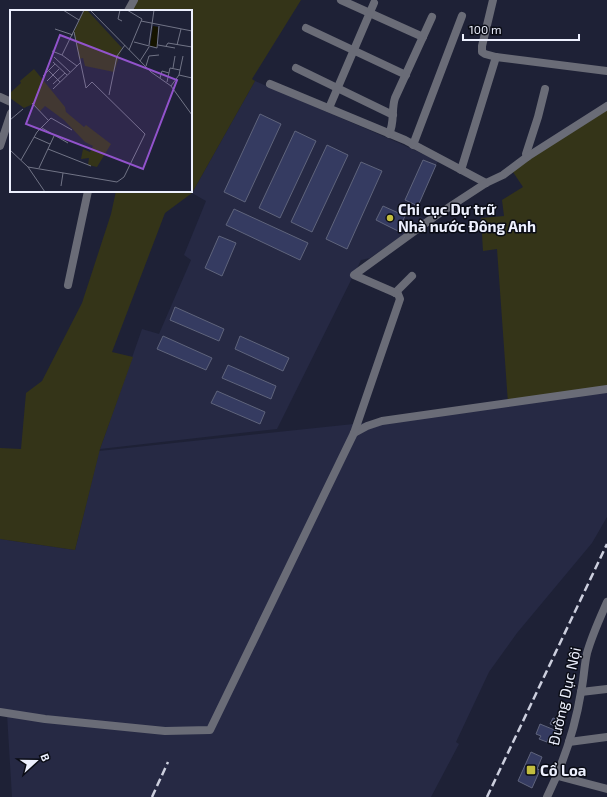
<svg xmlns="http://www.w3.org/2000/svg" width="607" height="797" viewBox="0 0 607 797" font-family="'Exo 2',sans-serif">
<rect width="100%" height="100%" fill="#1e2136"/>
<g fill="#262944">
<polygon points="255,81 399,143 438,161 414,214 426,219 370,258 361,260 277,429 100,449 142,329 159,334 191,260 184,255 206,201 192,193"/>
<polygon points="607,389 607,517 592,543 517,633 489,672 456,742 459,744 431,797 12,797 7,714 0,713 0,539 75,550 99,451 382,421"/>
</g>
<g fill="#343418">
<polygon points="134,0 301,0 252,79 255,81 192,193 165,213 112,352 133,357 100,449 75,550 0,539 0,448 21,449 26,393 42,381 82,303 111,214 116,191 191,191 191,11 128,11"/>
<polygon points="607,107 607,389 508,403 497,249 483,251 481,218 504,216 502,200 523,187 511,169"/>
</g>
<g fill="#353b61" stroke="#5f647c">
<polygon points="260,114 281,124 245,202 224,192"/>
<polygon points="295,131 316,141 280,218 259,208"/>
<polygon points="327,145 348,155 312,232 291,222"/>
<polygon points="423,160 436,165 418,206 405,200"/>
<polygon points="361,162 382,171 347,249 326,239"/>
<polygon points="383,206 405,216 398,231 376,220"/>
<polygon points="234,209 308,243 300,260 226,225"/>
<polygon points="219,236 236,243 222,276 205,268"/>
<polygon points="175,307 224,329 219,341 170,320"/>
<polygon points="163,336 212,358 206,370 157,349"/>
<polygon points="240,336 289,358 283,371 235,349"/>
<polygon points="228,365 276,386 271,399 222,378"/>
<polygon points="217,391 265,412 260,424 211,403"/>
<polygon points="553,718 561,721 558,727 550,724"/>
<polygon points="540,724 557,731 552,741 548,739 547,742 539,739 541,736 536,734"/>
<polygon points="531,752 542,757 537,769 540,770 532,788 518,781"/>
</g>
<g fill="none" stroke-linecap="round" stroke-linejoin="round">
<g stroke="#6a6c77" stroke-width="8">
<polyline points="341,0 423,37"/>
<polyline points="493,0 482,46 482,52 485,54 496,57 607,71"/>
<polyline points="128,11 134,0"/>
<polyline points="306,28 406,75"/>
<polyline points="296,68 393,115"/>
<polyline points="270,84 405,140 486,183"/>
<polyline points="0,97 11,102"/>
<polyline points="329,108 374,3"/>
<path d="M389,134C395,122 391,110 395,98L432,17"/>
<polyline points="413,145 462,16"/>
<polyline points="0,146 11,113"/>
<polyline points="527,157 526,154 538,117 545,89"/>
<polyline points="461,170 496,57"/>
<polyline points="68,285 88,191"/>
<polyline points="395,293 412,276"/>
<polyline points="354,433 367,426 382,421 607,389"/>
<polyline points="581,692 607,689"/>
<polyline points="0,712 45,719 165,731 210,730 354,433 400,299 398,294 354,275 434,217 486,183 503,175 527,157 607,106"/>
<polyline points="569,742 607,737"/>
<polyline points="558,776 607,789"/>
<path d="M547,797C563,764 575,729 581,692C584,679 584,666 587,653C592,635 600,618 607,602"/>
</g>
<g stroke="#cccfde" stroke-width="2.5" stroke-dasharray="8 4" stroke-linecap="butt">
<polyline points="152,797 168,762"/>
<polyline points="487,797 607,544"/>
</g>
</g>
<g fill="#c2bd3f" stroke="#0a0c15" stroke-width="1.5">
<circle cx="390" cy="218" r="4"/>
<rect x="526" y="765" width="10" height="10" rx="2"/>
</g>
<g text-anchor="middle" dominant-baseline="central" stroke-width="3" stroke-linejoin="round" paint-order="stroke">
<g font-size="15" font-weight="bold" fill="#edf0fe" stroke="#0a0c15" text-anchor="start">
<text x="398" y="209">Chi cục Dự trữ<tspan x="398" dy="17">Nhà nước Đông Anh</tspan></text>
<text x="540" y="770">Cổ Loa</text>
</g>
<g font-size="15" fill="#edf0fe" stroke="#0a0c15">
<text transform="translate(564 696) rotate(-77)">Đường Dục Nội</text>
</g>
</g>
<g transform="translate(10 10)">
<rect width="182" height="182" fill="#1e2136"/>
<path d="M74,0H77L112,38L104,62L75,56L73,48L69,49L64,22ZM24,59L55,97L56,102L74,117L76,115L101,134L87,157L78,155L79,148L71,149L73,139L80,142L83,136L75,132L54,110L35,96L30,101L23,94L14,98L0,88V83L11,73L10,71Z" fill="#343418"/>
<path d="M143,16L148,17L147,37L140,36Z" fill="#151400"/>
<path fill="none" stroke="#717486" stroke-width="1" d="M53,0L69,10M80,0L141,62L161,76L182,105M110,0L108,9L112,11M117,0L132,9L119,40M131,11L182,21M45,19L63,25M124,32L147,38L149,16M139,35L144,0M148,35L165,38M167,35L171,19M156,36L158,33L182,37M42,41L52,45L74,0M52,45L67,56M44,47L60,62M130,51L139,37M43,52L57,65M136,56L139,46L149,45M163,58L165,46M37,59L50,72M169,65L182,68M33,66L45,54M150,68L152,61L159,63M37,71L49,59M157,72L160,58L170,60M43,74L55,63M161,76L169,65L173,46M43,79L70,53M99,85L107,46L115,35M22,93L39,111M0,110L13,99M32,118L58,133M24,127L40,134M38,139L81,156M0,140L18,157L35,182M11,150L27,122L41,108L62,120M18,157L107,172L114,167L135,124L82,72L76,78L64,22M29,158L44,126M51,176L53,163"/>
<path fill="#9253cc" fill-opacity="0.15" stroke="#9253cc" stroke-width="2" d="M50,25L167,70L133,159L16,114Z"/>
<rect width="182" height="182" fill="none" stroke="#edf0fe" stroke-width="2"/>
</g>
<g transform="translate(36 761) rotate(69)" stroke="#0a0c15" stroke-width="3" paint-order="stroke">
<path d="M0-3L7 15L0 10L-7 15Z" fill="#edf0fe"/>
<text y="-6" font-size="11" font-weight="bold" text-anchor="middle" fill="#edf0fe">B</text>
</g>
<path d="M463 34v6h116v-6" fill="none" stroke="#edf0fe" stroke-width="2"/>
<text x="469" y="34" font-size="12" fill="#edf0fe" stroke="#0a0c15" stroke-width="3" paint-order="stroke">100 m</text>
</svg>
